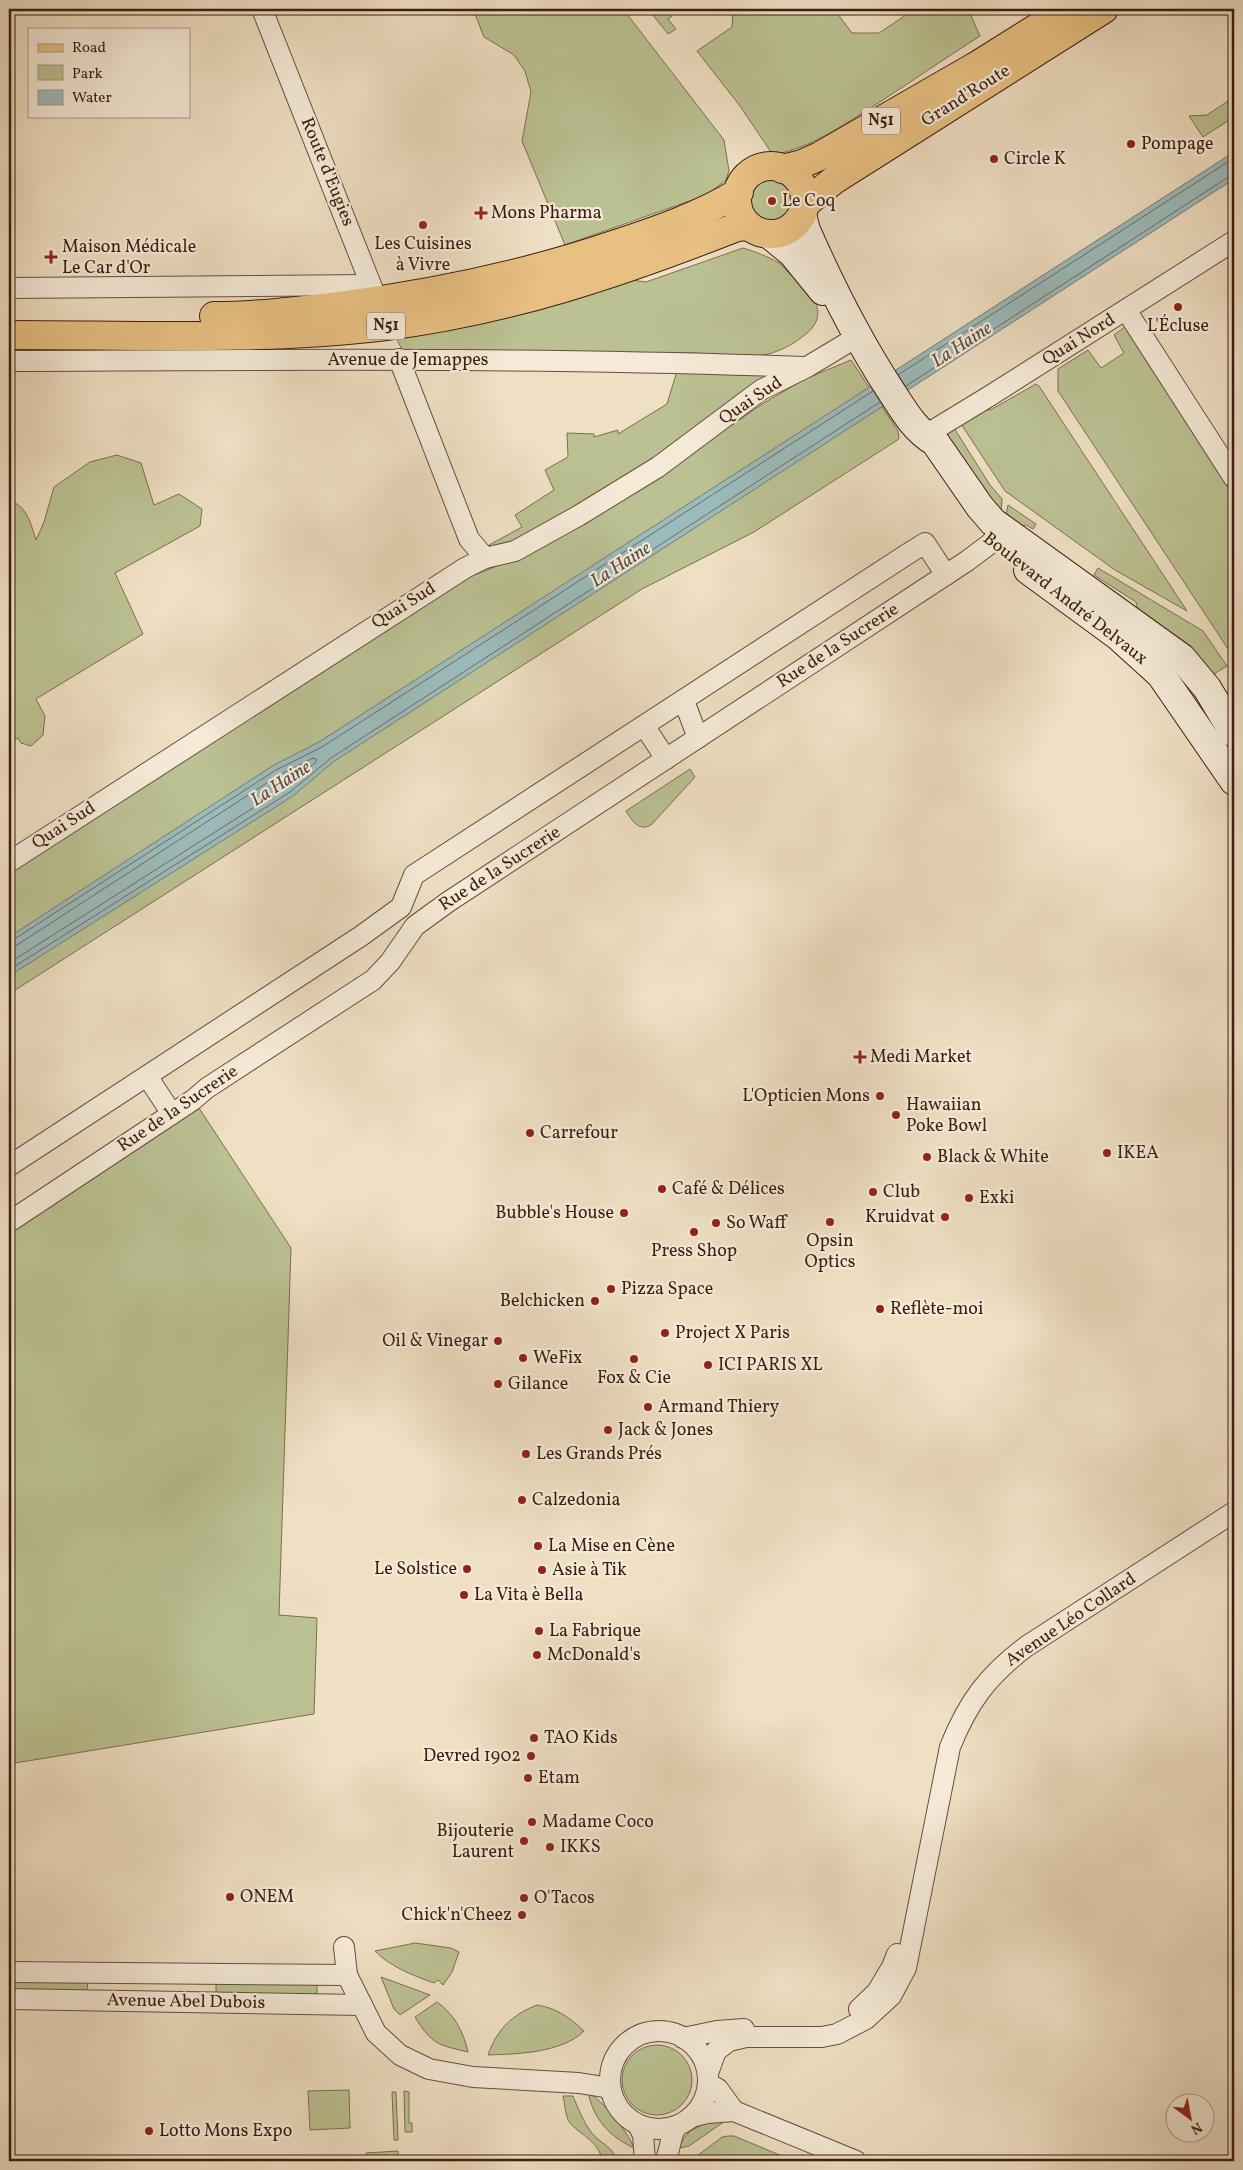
<svg xmlns="http://www.w3.org/2000/svg" width="1243" height="2170" viewBox="0 0 1243 2170" font-family="Vollkorn,serif">
<rect width="100%" height="100%" fill="#efdfc3"/>
<filter id="stains"><feTurbulence type="fractalNoise" baseFrequency=".004" numOctaves="4"/><feColorMatrix values="0 0 0 0 .2 0 0 0 0 .09 0 0 0 0 .02 0 0 0 .5 -.17"/></filter>
<radialGradient id="worn" r=".72"><stop offset=".6" stop-color="#630" stop-opacity="0"/><stop offset="1" stop-color="#630" stop-opacity=".3"/></radialGradient>
<g fill="#bbc192" stroke="#7c6f51">
<polygon points="473,9 623,9 724,140 729,171 726,180 712,191 698,198 565,245 522,141 531,92 525,71 514,55 484,37"/>
<polygon points="648,9 667,9 672,16 668,19 676,29 668,34"/>
<path d="M733,9H834L852,33H879L906,15L911,9H968L980,36C947,57 915,79 883,100C848,122 814,147 773,155L740,106L697,51L732,27Z"/>
<polygon points="1234,97 1234,117 1203,137 1189,116 1207,115"/>
<circle cx="773" cy="202" r="25"/>
<path d="M743,248C756,252 767,256 779,263C784,266 787,272 792,276C814,294 832,316 802,337C792,345 780,351 768,354C744,360 719,354 695,353L403,352L395,335L631,280L646,282Z"/>
<polygon points="1130,323 1234,482 1234,658 1058,391 1058,369 1088,350 1101,368 1124,353 1114,335"/>
<polygon points="851,360 898,431 899,439 754,532 642,589 9,994 9,872 467,578 517,558 667,469 764,403 805,379"/>
<polygon points="677,371 779,373 680,446 538,536 495,550 489,545 522,527 515,515 554,490 545,470 568,457 567,433 594,434 594,437 618,430 618,434 667,404"/>
<polygon points="1036,384 1039,386 1187,611 1115,570 1005,491 961,424 983,411 992,409"/>
<polygon points="954,428 990,485 1002,499 1001,516 940,436"/>
<path d="M117,455L141,463L154,505L179,494L202,509L200,526L115,573L143,634L36,699L45,716L43,735L31,746L21,743L18,738L9,743V505L14,502C29,511 31,525 36,540L44,522L54,487L90,462Z"/>
<polygon points="1008,505 1036,524 1033,529 1026,525 1017,527 1005,520"/>
<polygon points="1098,568 1203,631 1227,666 1209,677 1139,615 1136,602 1094,575"/>
<path d="M690,769L695,777L652,824C640,833 632,821 626,811Z"/>
<polygon points="197,1105 291,1248 279,1615 317,1618 314,1714 9,1764 9,1231"/>
<path d="M415,1943L451,1948L459,1952L452,1972L443,1985L438,1980L434,1983C414,1976 389,1966 375,1951Z"/>
<polygon points="9,1976 88,1980 87,1991 9,1992"/>
<polygon points="381,1977 430,1995 400,2015 394,2009"/>
<polygon points="216,1981 317,1982 317,1993 313,1995 220,1995 216,1992"/>
<path d="M437,2002C455,2015 463,2031 468,2052C439,2045 432,2045 415,2017Z"/>
<path d="M537,2005C557,2008 570,2018 584,2031C562,2053 517,2054 488,2055C497,2029 512,2015 537,2005Z"/>
<circle cx="657" cy="2080" r="35"/>
<polygon points="349,2090 350,2128 310,2130 308,2091"/>
<polygon points="404,2091 409,2092 409,2123 412,2123 412,2132 405,2132"/>
<polygon points="392,2092 396,2092 398,2140 394,2140"/>
<path d="M588,2092C602,2100 628,2132 634,2148C609,2136 594,2120 588,2092Z"/>
<path d="M563,2096H573C578,2108 583,2121 591,2132C599,2143 614,2147 617,2161H603C597,2140 583,2137 570,2123C565,2117 565,2103 563,2096Z"/>
<polygon points="712,2120 725,2121 689,2146 675,2149 690,2131"/>
<polygon points="728,2136 734,2136 794,2161 692,2161 693,2159 722,2137"/>
<polygon points="398,2151 399,2161 367,2161 366,2153"/>
</g>
<polygon fill="#9cbbbb" stroke="#767c77" points="1234,152 1234,179 333,762 293,796 9,976 9,937 274,765 319,742"/>
<g fill="none" stroke-linecap="round" stroke-linejoin="round">
<g stroke="#6c6c66" stroke-width="1">
<polyline points="898,375 1234,158"/>
<polyline points="906,386 1230,176 1234,176"/>
<polyline points="9,941 13,940 276,770 322,747 873,391"/>
<polyline points="9,947 17,945 279,775 313,758 316,759 316,762 286,787 9,963"/>
<polyline points="9,970 290,792 331,758 880,402"/>
</g>
<defs>
<g id="street">
<polyline points="262,9 375,295"/>
<polyline points="9,288 371,285"/>
<polyline points="1126,310 1234,478"/>
<polyline points="399,359 469,539 485,558"/>
<path d="M9,361C274,360 539,357 804,367"/>
<polyline points="924,436 988,397 1234,241"/>
<polyline points="684,701 698,738"/>
<polyline points="645,727 666,759"/>
<polyline points="9,862 465,568 485,558 515,551 578,516 658,467 761,390 807,367 857,337"/>
<polyline points="147,1076 172,1114"/>
<polyline points="9,1166 361,936 401,907 414,875 906,555 925,543 946,575"/>
<polyline points="9,1222 193,1100 207,1088 373,980 390,962 415,926 448,902 967,561 991,543 1002,528"/>
<polyline points="344,1947 347,1975 376,2033 400,2055 429,2069 473,2077 579,2083 610,2088"/>
<polyline points="9,1972 347,1975"/>
<polyline points="9,1999 362,2005"/>
<polyline points="859,2009 877,1992 892,1967 897,1954"/>
<circle cx="659" cy="2080" r="49"/>
<polyline points="683,2038 717,2031 744,2029"/>
<path d="M708,2073L716,2051L729,2041L746,2037H822L837,2034L866,2019L891,1996L906,1968L950,1747C968,1702 988,1675 1027,1646L1234,1512"/>
<polyline points="708,2083 718,2089 734,2111"/>
<polyline points="691,2117 707,2113 734,2111 856,2161"/>
<polyline points="638,2125 643,2135 645,2161"/>
<polyline points="666,2161 673,2133 677,2126"/>
</g>
<g id="secondary">
<path d="M802,215L806,230C830,285 856,337 889,388C903,409 913,429 935,442L980,507L993,522L1182,658L1207,688L1234,733"/>
<polyline points="769,234 792,253 823,291"/>
<polyline points="1028,570 1118,636 1161,675 1234,781"/>
</g>
<g id="primary">
<circle cx="771" cy="200" r="34"/>
<polyline points="782,169 802,164 820,156 976,66 1067,9"/>
<polyline points="805,204 834,180 1104,9"/>
<path d="M214,316C256,316 298,311 339,306C432,294 524,275 613,245C656,231 700,216 739,192"/>
<path d="M9,335C134,335 261,341 386,326C508,311 623,272 737,227L749,226"/>
</g>
</defs>
<use href="#street" stroke="#694e3d" stroke-width="22"/>
<use href="#secondary" stroke="#3c1d10" stroke-width="30"/>
<use href="#primary" stroke="#3c1d10" stroke-width="30"/>
<use href="#street" stroke="#f5ead8" stroke-width="20"/>
<use href="#secondary" stroke="#f5ead8" stroke-width="28"/>
<use href="#primary" stroke="#e8c082" stroke-width="28"/>
</g>
<g fill="#8f2418" stroke="#f5ead8" stroke-width="2">
<circle cx="1131" cy="144" r="5"/>
<circle cx="994" cy="159" r="5"/>
<circle cx="772" cy="201" r="5"/>
<path d="M478.5 205.5h5v5h5v5h-5v5h-5v-5h-5v-5h5z"/>
<circle cx="423" cy="225" r="5"/>
<path d="M48.5 249.5h5v5h5v5h-5v5h-5v-5h-5v-5h5z"/>
<circle cx="1178" cy="307" r="5"/>
<path d="M857.5 1049.5h5v5h5v5h-5v5h-5v-5h-5v-5h5z"/>
<circle cx="880" cy="1096" r="5"/>
<circle cx="896" cy="1115" r="5"/>
<circle cx="530" cy="1133" r="5"/>
<circle cx="1107" cy="1153" r="5"/>
<circle cx="927" cy="1157" r="5"/>
<circle cx="662" cy="1189" r="5"/>
<circle cx="873" cy="1192" r="5"/>
<circle cx="969" cy="1198" r="5"/>
<circle cx="624" cy="1213" r="5"/>
<circle cx="945" cy="1217" r="5"/>
<circle cx="830" cy="1222" r="5"/>
<circle cx="716" cy="1223" r="5"/>
<circle cx="694" cy="1232" r="5"/>
<circle cx="611" cy="1289" r="5"/>
<circle cx="595" cy="1301" r="5"/>
<circle cx="880" cy="1309" r="5"/>
<circle cx="665" cy="1333" r="5"/>
<circle cx="498" cy="1341" r="5"/>
<circle cx="523" cy="1358" r="5"/>
<circle cx="634" cy="1359" r="5"/>
<circle cx="708" cy="1365" r="5"/>
<circle cx="498" cy="1384" r="5"/>
<circle cx="648" cy="1407" r="5"/>
<circle cx="608" cy="1430" r="5"/>
<circle cx="526" cy="1454" r="5"/>
<circle cx="522" cy="1500" r="5"/>
<circle cx="538" cy="1546" r="5"/>
<circle cx="467" cy="1569" r="5"/>
<circle cx="542" cy="1570" r="5"/>
<circle cx="464" cy="1595" r="5"/>
<circle cx="539" cy="1631" r="5"/>
<circle cx="537" cy="1655" r="5"/>
<circle cx="534" cy="1738" r="5"/>
<circle cx="531" cy="1756" r="5"/>
<circle cx="528" cy="1778" r="5"/>
<circle cx="532" cy="1822" r="5"/>
<circle cx="524" cy="1841" r="5"/>
<circle cx="550" cy="1847" r="5"/>
<circle cx="230" cy="1897" r="5"/>
<circle cx="524" cy="1898" r="5"/>
<circle cx="522" cy="1915" r="5"/>
<circle cx="149" cy="2131" r="5"/>
</g>
<g text-anchor="middle" dominant-baseline="central" stroke-width="4.5" stroke-linejoin="round" paint-order="stroke">
<g fill="#f5ead8" stroke="#745a4c" stroke-width="1">
<rect x="862" y="107.5" width="38" height="27" rx="4"/>
<rect x="367" y="312.5" width="38" height="27" rx="4"/>
</g>
<g font-size="16" font-weight="bold" fill="#3c1d10">
<text x="881" y="121">N51</text>
<text x="386" y="326">N51</text>
</g>
<g font-size="18" fill="#3c1d10" stroke="#f5ead8">
<text transform="translate(966 96) rotate(-32)">Grand'Route</text>
<text transform="translate(327 172) rotate(68)">Route d'Eugies</text>
<text transform="translate(1079 340) rotate(-32)">Quai Nord</text>
<text x="408" y="360">Avenue de Jemappes</text>
<text transform="translate(751 401) rotate(-34)">Quai Sud</text>
<text transform="translate(1065 599) rotate(38)">Boulevard André Delvaux</text>
<text transform="translate(404 606) rotate(-32)">Quai Sud</text>
<text transform="translate(838 646) rotate(-33)">Rue de la Sucrerie</text>
<text transform="translate(64 826) rotate(-33)">Quai Sud</text>
<text transform="translate(500 869) rotate(-33)">Rue de la Sucrerie</text>
<text transform="translate(178 1109) rotate(-34)">Rue de la Sucrerie</text>
<text transform="translate(1071 1620) rotate(-34)">Avenue Léo Collard</text>
<text transform="translate(186 2002) rotate(1)">Avenue Abel Dubois</text>
</g>
<g font-size="18" fill="#3c1d10" stroke="#f5ead8" text-anchor="start">
<text x="1141" y="144">Pompage</text>
<text x="1004" y="159">Circle K</text>
<text x="782" y="201">Le Coq</text>
<text x="491" y="213">Mons Pharma</text>
<text x="423" y="244" text-anchor="middle">Les Cuisines<tspan x="423" dy="21">à Vivre</tspan></text>
<text x="62" y="247">Maison Médicale<tspan x="62" dy="21">Le Car d'Or</tspan></text>
<text x="1178" y="326" text-anchor="middle">L'Écluse</text>
<text x="870" y="1057">Medi Market</text>
<text x="870" y="1096" text-anchor="end">L'Opticien Mons</text>
<text x="906" y="1105">Hawaiian<tspan x="906" dy="21">Poke Bowl</tspan></text>
<text x="540" y="1133">Carrefour</text>
<text x="1117" y="1153">IKEA</text>
<text x="937" y="1157">Black &amp; White</text>
<text x="672" y="1189">Café &amp; Délices</text>
<text x="883" y="1192">Club</text>
<text x="979" y="1198">Exki</text>
<text x="614" y="1213" text-anchor="end">Bubble's House</text>
<text x="935" y="1217" text-anchor="end">Kruidvat</text>
<text x="726" y="1223">So Waff</text>
<text x="830" y="1241" text-anchor="middle">Opsin<tspan x="830" dy="21">Optics</tspan></text>
<text x="694" y="1251" text-anchor="middle">Press Shop</text>
<text x="621" y="1289">Pizza Space</text>
<text x="585" y="1301" text-anchor="end">Belchicken</text>
<text x="890" y="1309">Reflète-moi</text>
<text x="675" y="1333">Project X Paris</text>
<text x="488" y="1341" text-anchor="end">Oil &amp; Vinegar</text>
<text x="533" y="1358">WeFix</text>
<text x="718" y="1365">ICI PARIS XL</text>
<text x="634" y="1378" text-anchor="middle">Fox &amp; Cie</text>
<text x="508" y="1384">Gilance</text>
<text x="658" y="1407">Armand Thiery</text>
<text x="618" y="1430">Jack &amp; Jones</text>
<text x="536" y="1454">Les Grands Prés</text>
<text x="532" y="1500">Calzedonia</text>
<text x="548" y="1546">La Mise en Cène</text>
<text x="457" y="1569" text-anchor="end">Le Solstice</text>
<text x="552" y="1570">Asie à Tik</text>
<text x="474" y="1595">La Vita è Bella</text>
<text x="549" y="1631">La Fabrique</text>
<text x="547" y="1655">McDonald's</text>
<text x="544" y="1738">TAO Kids</text>
<text x="521" y="1756" text-anchor="end">Devred 1902</text>
<text x="538" y="1778">Etam</text>
<text x="542" y="1822">Madame Coco</text>
<text x="514" y="1831" text-anchor="end">Bijouterie<tspan x="514" dy="21">Laurent</tspan></text>
<text x="560" y="1847">IKKS</text>
<text x="240" y="1897">ONEM</text>
<text x="534" y="1898">O'Tacos</text>
<text x="512" y="1915" text-anchor="end">Chick'n'Cheez</text>
<text x="159" y="2131">Lotto Mons Expo</text>
</g>
<g font-size="19" font-style="italic" fill="#594c43" stroke="#f5ead8">
<text transform="translate(962 345) rotate(-33)">La Haine</text>
<text transform="translate(621 565) rotate(-33)">La Haine</text>
<text transform="translate(281 784) rotate(-33)">La Haine</text>
</g>
</g>
<rect width="1243" height="2170" fill="none" stroke="#efdfc3" stroke-width="30"/>
<rect x="10" y="10" width="1223" height="2150" fill="none" stroke="#3c1d10" stroke-width="2.5"/>
<rect x="15" y="15" width="1213" height="2140" fill="none" stroke="#3c1d10"/>
<rect x="28" y="28" width="162" height="90" fill="#f5ead8" stroke="#ab9888"/>
<rect x="38" y="44" width="25" height="8" fill="#e8c082" stroke="#ab9888"/>
<text x="72" y="52" font-size="15" fill="#3c1d10">Road</text>
<rect x="38" y="65" width="25" height="15" fill="#bbc192" stroke="#ab9888"/>
<text x="72" y="78" font-size="15" fill="#3c1d10">Park</text>
<rect x="38" y="90" width="25" height="15" fill="#9cbbbb" stroke="#ab9888"/>
<text x="72" y="102" font-size="15" fill="#3c1d10">Water</text>
<g transform="translate(1190 2118) rotate(148)"><circle r="24" fill="#f5ead8" stroke="#ab9888"/>
<path d="M0-4L9 19L0 12L-9 19Z" fill="#8f2418"/>
<text y="-8" font-size="14" font-weight="bold" text-anchor="middle" fill="#3c1d10">N</text>
</g>
<rect width="100%" height="100%" filter="url(#stains)"/>
<rect width="100%" height="100%" fill="url(#worn)"/>
</svg>
